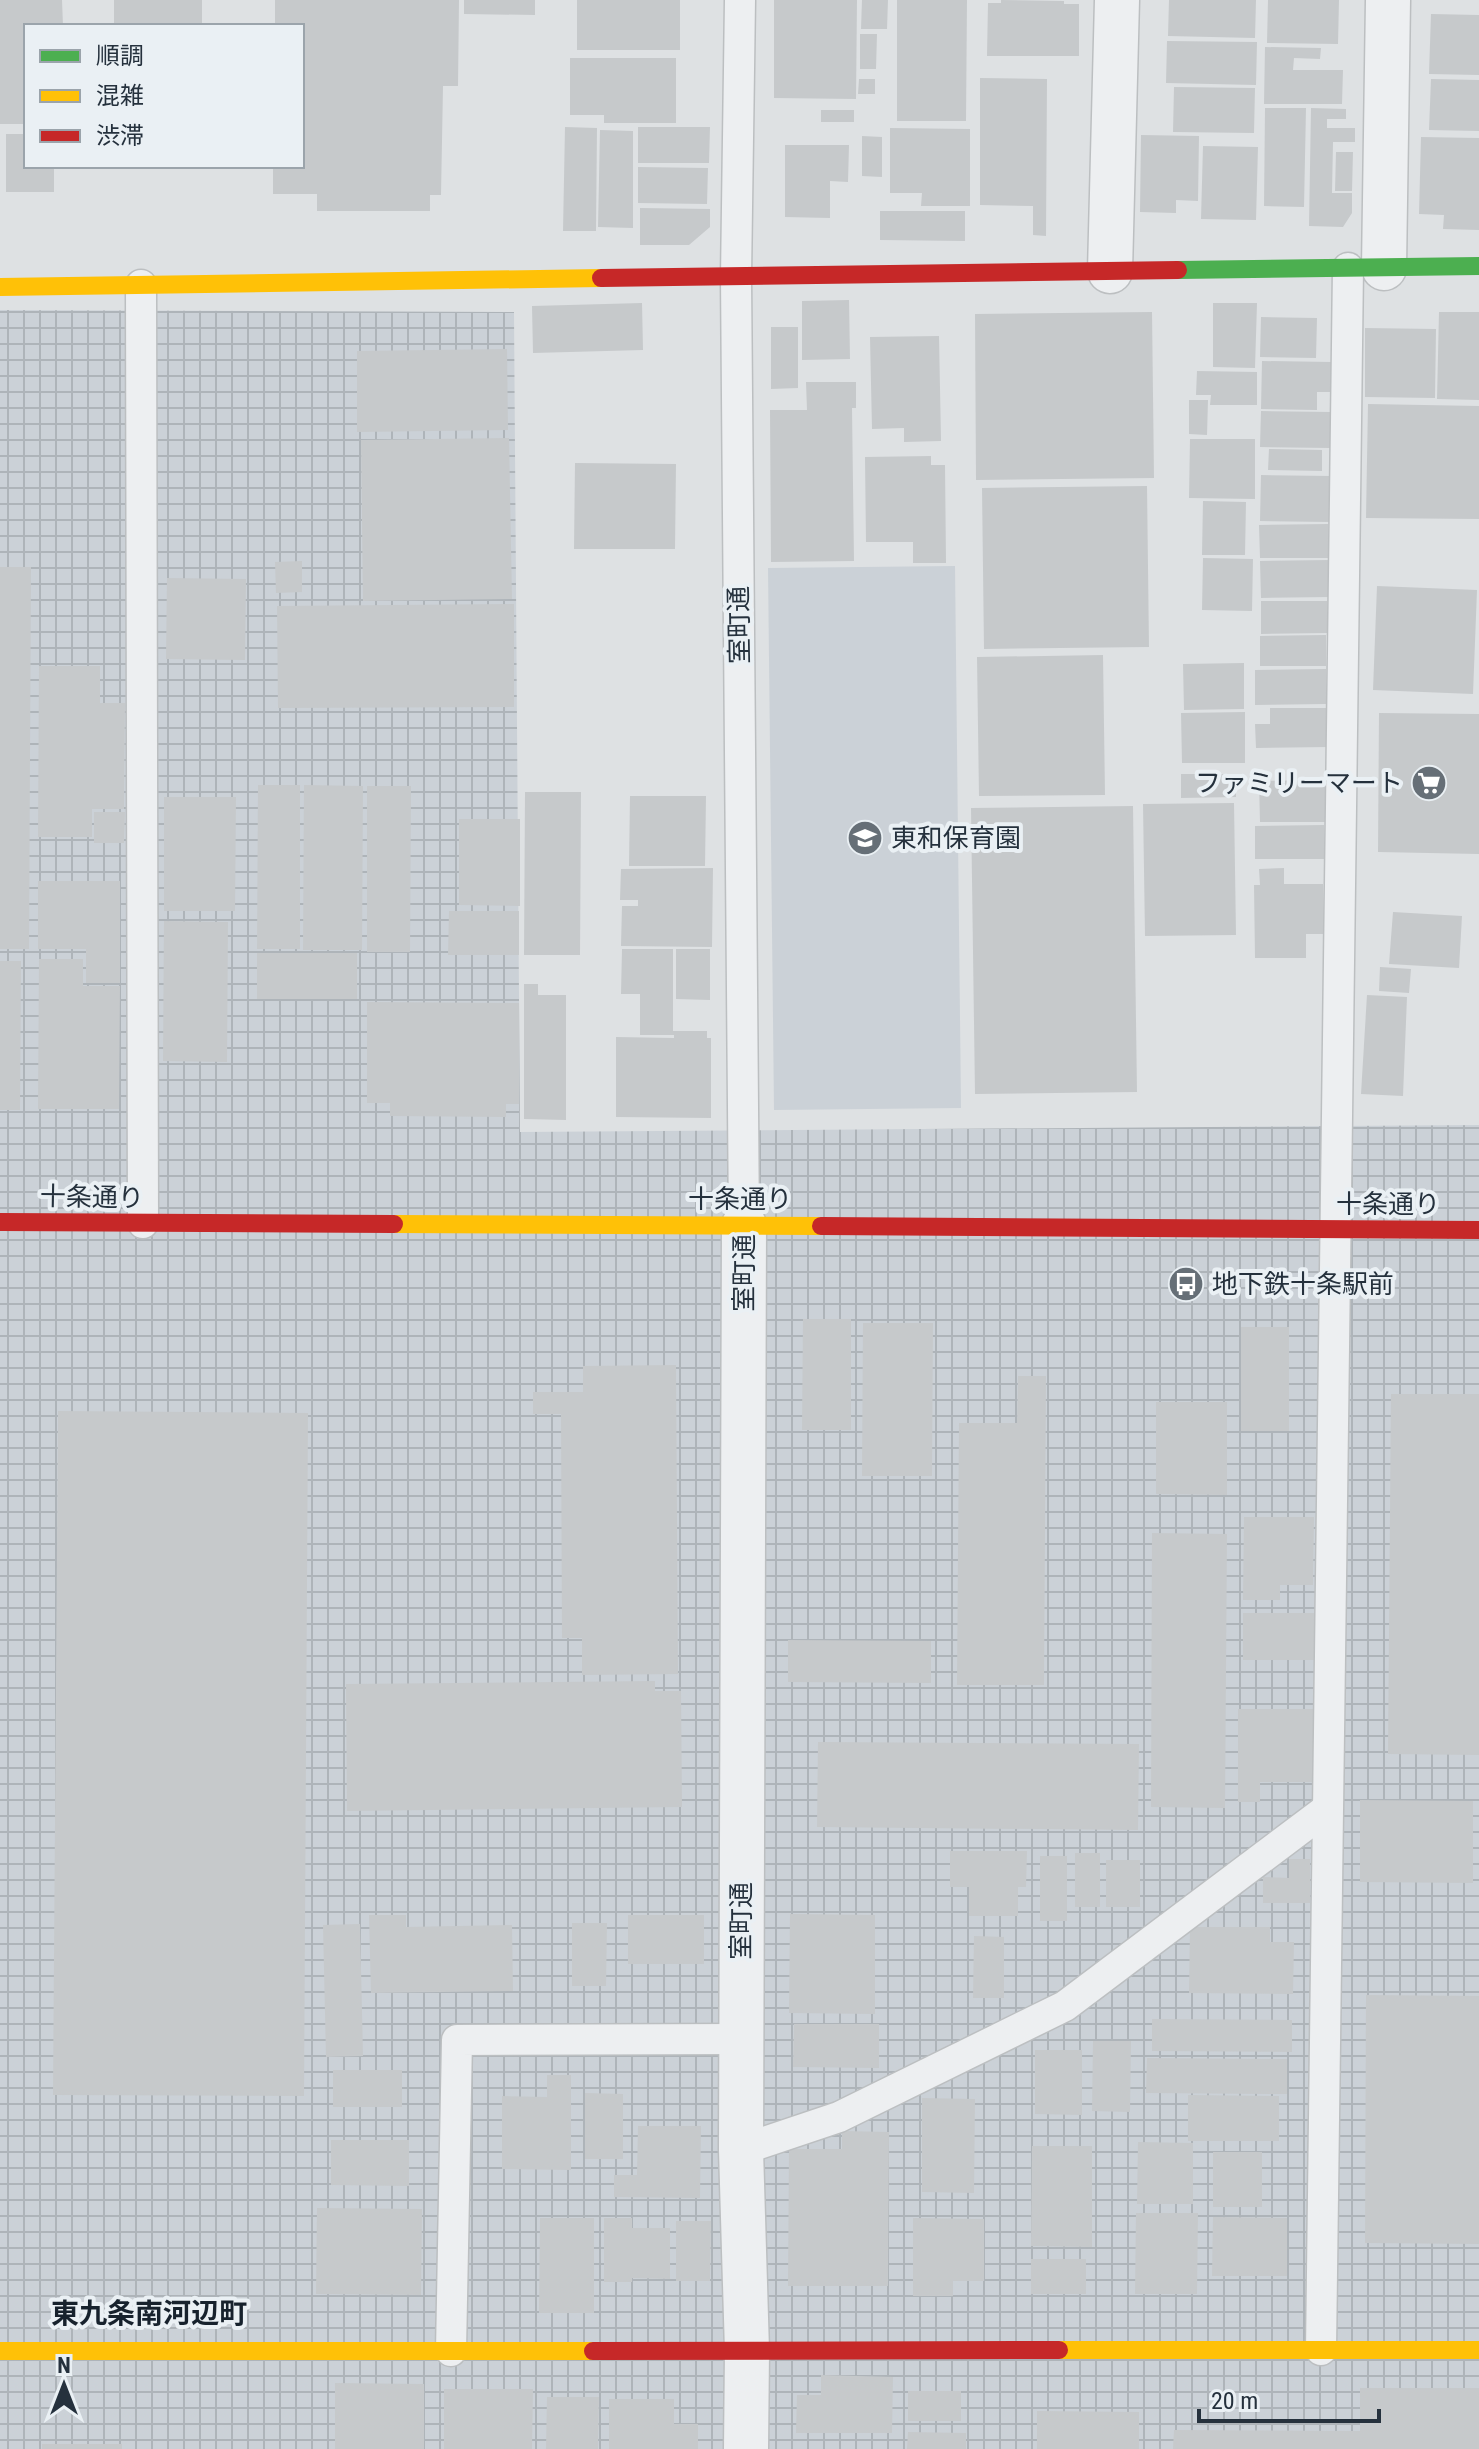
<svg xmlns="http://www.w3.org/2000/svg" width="1479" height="2449" viewBox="0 0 1479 2449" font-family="'Roboto Condensed','Noto Sans JP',sans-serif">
<defs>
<pattern id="industrial-grid" width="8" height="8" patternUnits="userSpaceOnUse" patternTransform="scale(2)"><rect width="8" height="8" fill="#cbd1d7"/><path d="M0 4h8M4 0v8" fill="none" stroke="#aeb4b9"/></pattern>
</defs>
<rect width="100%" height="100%" fill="#dee1e3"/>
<polygon fill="#cbd1d7" points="955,566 961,1108 774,1110 768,568"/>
<polygon fill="url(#industrial-grid)" points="0,310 514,312 520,1132 1479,1125 1479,2449 0,2449"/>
<g fill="#c6c9cb">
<polygon points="0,0 62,0 63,26 26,26 26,124 0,124"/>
<rect x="114" y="0" width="88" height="26"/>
<polygon points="275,0 459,0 458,86 443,86 441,195 430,195 430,211 317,211 317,194 273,194 273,166 302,166 302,26 275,26"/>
<polygon points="464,0 535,0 535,15 464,14"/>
<rect x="577" y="0" width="103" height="50"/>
<polygon points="774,0 857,0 856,99 774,98"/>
<polygon points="862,0 888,0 887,29 861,29"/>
<polygon points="897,0 967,0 966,121 897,121"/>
<polygon points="1001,0 1064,1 1064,4 1079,4 1079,56 987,56 988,3 1001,3"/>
<polygon points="1169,0 1256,0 1255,38 1168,36"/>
<polygon points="1268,0 1339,0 1338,44 1267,43"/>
<polygon points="1431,14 1479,15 1479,75 1429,74"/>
<polygon points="860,34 877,34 876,69 860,69"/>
<polygon points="1167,41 1257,42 1256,85 1166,83"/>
<polygon points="1265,47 1321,48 1320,59 1294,58 1293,70 1343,70 1342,104 1264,104"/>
<polygon points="570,58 676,58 676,123 604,123 604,115 570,115"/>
<polygon points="980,78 1047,79 1046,236 1033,235 1033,206 980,205"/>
<polygon points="859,79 875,79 875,94 858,94"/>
<polygon points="1431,79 1479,80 1479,131 1429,130"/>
<polygon points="1174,87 1255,88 1254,133 1173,132"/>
<polygon points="1265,108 1306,108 1304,207 1264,206"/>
<polygon points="1311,108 1346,109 1346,119 1327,119 1327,128 1355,128 1355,142 1333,142 1332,193 1352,193 1352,213 1343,227 1309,226"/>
<rect x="821" y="110" width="33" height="12"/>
<polygon points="565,127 597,128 596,231 563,231"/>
<polygon points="638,127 710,127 709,163 638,163"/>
<polygon points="890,128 970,129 970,206 921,206 922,193 890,193"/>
<polygon points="600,130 633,131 633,228 598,227"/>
<polygon points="6,134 26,134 26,166 54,166 54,192 6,192"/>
<polygon points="1141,135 1199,136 1198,201 1176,200 1176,213 1140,212"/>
<polygon points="862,136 882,137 882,177 862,176"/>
<polygon points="1421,137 1479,138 1479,230 1443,229 1444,215 1419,214"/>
<polygon points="785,145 849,145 848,182 830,181 830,218 785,217"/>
<polygon points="1203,146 1258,147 1256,220 1201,219"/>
<polygon points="1336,152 1353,152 1352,191 1335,191"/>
<polygon points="638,167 708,168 707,204 638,203"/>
<polygon points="640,208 710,209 710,227 689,245 640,245"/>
<polygon points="880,211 965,211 965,241 880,240"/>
<polygon points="849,300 850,359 802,360 802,301"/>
<polygon points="642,303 643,350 533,353 532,306"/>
<polygon points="1213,303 1257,303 1255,368 1213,367"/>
<polygon points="1152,312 1154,478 976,480 975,314"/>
<polygon points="1439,312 1479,312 1479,400 1437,399"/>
<polygon points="1261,317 1317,318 1316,358 1260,357"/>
<polygon points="771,327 798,327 798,388 771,389"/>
<polygon points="1365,328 1436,329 1435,398 1365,397"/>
<polygon points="939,336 941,441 904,442 904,428 872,429 870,337"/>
<polygon points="507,349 508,430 357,432 357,351"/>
<polygon points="1262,361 1331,362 1331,392 1317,392 1317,410 1261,409"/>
<polygon points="1197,371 1257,372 1257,405 1210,405 1211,395 1196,395"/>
<polygon points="806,382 856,382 856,408 852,408 854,561 771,562 770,410 807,410"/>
<polygon points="1189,400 1208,400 1207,435 1189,434"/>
<polygon points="1368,404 1479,406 1479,519 1366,518"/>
<polygon points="1261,411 1331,412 1330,448 1260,447"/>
<polygon points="509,438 512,599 363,601 361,440"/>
<polygon points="1190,439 1255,439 1255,499 1189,498"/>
<polygon points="1269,449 1322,450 1322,471 1268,470"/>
<polygon points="931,456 931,465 945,465 946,563 913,563 913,542 866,542 865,457"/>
<polygon points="575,463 676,464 675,549 574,549"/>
<polygon points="1261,475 1331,476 1331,522 1260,521"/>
<polygon points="1147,486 1149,647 984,649 982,488"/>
<polygon points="1203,501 1246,502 1245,555 1202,555"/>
<polygon points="1328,524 1328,558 1260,558 1259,525"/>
<polygon points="1203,558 1253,559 1252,611 1202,610"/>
<polygon points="1331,560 1331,597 1261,598 1260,561"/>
<polygon points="302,561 302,592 276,593 275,562"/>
<polygon points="0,567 31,567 29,949 0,949"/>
<polygon points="167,578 246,579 245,660 166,659"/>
<polygon points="1377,586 1477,590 1473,694 1373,690"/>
<polygon points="1261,601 1327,601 1328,633 1261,634"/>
<polygon points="514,604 514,707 278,708 277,606"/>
<polygon points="1326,635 1326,666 1260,666 1260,636"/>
<polygon points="1103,655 1105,795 979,796 977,657"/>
<polygon points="1244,663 1244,709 1184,710 1183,664"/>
<polygon points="39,666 100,666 100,703 125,703 124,809 92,809 92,837 38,837"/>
<polygon points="1326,669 1326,704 1255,705 1255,670"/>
<polygon points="1270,708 1327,708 1328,747 1256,748 1255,724 1270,724"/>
<polygon points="1245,712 1245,763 1182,763 1181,713"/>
<polygon points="1379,713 1479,714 1479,854 1378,852"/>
<polygon points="1181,774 1236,774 1236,797 1181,798"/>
<polygon points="1325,780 1325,822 1260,822 1259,781"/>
<polygon points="258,785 300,785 300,949 257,949"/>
<polygon points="304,785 363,786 362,950 303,950"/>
<polygon points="367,786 411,786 410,952 367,952"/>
<polygon points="525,792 581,792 580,955 524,955"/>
<polygon points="630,796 706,796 705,866 629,866"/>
<polygon points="164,797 236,797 235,911 164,911"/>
<polygon points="1234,803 1236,935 1145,936 1143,804"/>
<polygon points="1133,806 1137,1092 975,1094 971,808"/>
<polygon points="94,812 125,812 124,843 94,843"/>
<polygon points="459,819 520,819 520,906 459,905"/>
<polygon points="1324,825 1325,859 1255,859 1255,826"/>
<polygon points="713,868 712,947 621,946 622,906 638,906 638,900 620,900 621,869"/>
<polygon points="1284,868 1284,884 1323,884 1324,934 1306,934 1306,958 1255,958 1254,885 1260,885 1259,869"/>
<polygon points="38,881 120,881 120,983 86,983 86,949 38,949"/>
<polygon points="449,911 519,911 519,955 448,955"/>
<polygon points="1393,912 1462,916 1459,968 1389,964"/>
<polygon points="164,921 228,922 227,1062 163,1061"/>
<polygon points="622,949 673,949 673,1031 707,1031 707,1038 711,1038 711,1118 616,1117 616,1037 674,1038 674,1035 640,1035 640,994 621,994"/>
<polygon points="676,949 710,949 710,1000 676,999"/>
<rect x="257" y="953" width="100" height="46"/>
<polygon points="39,959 83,959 83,986 120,986 119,1109 38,1109"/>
<polygon points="0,961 21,961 20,1110 0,1110"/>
<polygon points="1380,967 1411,969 1409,993 1379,991"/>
<polygon points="524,984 538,984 538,995 566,995 566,1120 524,1119"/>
<polygon points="1367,995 1407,997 1403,1096 1361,1094"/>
<polygon points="367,1002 519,1003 519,1104 506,1104 506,1117 390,1116 390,1103 367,1103"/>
<polygon points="803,1319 851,1319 851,1430 802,1430"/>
<polygon points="863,1323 933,1323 932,1476 862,1476"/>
<rect x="1241" y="1327" width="48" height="104"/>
<polygon points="676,1365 678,1674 582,1675 582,1638 562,1638 561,1414 533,1414 533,1392 583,1392 583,1366"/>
<polygon points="1018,1376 1046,1376 1044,1685 957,1685 959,1423 1017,1423"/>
<polygon points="1391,1394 1479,1394 1479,1755 1388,1754"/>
<polygon points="1156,1402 1227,1402 1227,1495 1156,1494"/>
<polygon points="58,1411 308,1413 304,2096 53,2095"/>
<polygon points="1244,1517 1314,1517 1313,1585 1280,1585 1280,1600 1243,1600"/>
<polygon points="1152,1533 1227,1534 1225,1808 1151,1807"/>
<rect x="1243" y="1613" width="74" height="47"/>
<polygon points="788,1640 931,1641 931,1683 788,1682"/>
<polygon points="655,1681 655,1691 681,1691 682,1807 347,1811 346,1684"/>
<polygon points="1238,1709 1313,1709 1313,1782 1260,1782 1260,1802 1238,1802"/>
<polygon points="818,1742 1139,1744 1138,1830 817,1827"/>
<polygon points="1360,1800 1473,1801 1473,1883 1360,1882"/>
<polygon points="950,1851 1027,1851 1026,1887 1018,1887 1018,1916 969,1916 969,1887 950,1887"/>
<rect x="1075" y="1853" width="25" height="54"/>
<rect x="1040" y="1856" width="27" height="65"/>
<polygon points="1289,1859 1310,1859 1310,1903 1263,1903 1263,1877 1289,1878"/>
<rect x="1106" y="1860" width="34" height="47"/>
<polygon points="790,1914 875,1915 875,2014 789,2013"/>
<polygon points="369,1915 406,1915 406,1927 512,1925 513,1991 371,1993"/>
<rect x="628" y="1915" width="76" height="49"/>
<polygon points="572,1923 607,1923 606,1986 572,1986"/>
<polygon points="360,1924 363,2056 326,2057 323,1925"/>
<polygon points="1190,1927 1270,1927 1270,1942 1294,1942 1293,1994 1189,1993"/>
<polygon points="974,1936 1004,1937 1004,1998 973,1998"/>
<polygon points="1366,1995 1479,1996 1479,2244 1365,2243"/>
<polygon points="1152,2019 1292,2020 1292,2052 1152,2051"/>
<polygon points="794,2024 879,2024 879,2068 793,2067"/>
<polygon points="1093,2041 1131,2041 1130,2112 1092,2111"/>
<polygon points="1035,2050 1082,2050 1082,2115 1035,2114"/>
<polygon points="1147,2058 1287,2059 1287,2094 1146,2093"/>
<rect x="333" y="2070" width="69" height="37"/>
<polygon points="547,2075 571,2075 571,2170 502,2169 502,2096 547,2097"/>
<polygon points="585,2093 623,2094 623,2159 585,2159"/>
<polygon points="1188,2095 1279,2096 1279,2141 1188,2141"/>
<polygon points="922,2098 975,2099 974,2193 922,2192"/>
<polygon points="638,2126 701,2126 700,2198 614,2197 614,2175 637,2175"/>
<polygon points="842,2131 889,2132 888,2286 788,2286 789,2149 842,2149"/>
<polygon points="331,2140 409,2140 409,2186 331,2185"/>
<polygon points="1138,2142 1193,2143 1193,2204 1137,2204"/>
<polygon points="1032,2146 1092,2146 1092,2247 1031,2246"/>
<rect x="1213" y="2152" width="49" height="55"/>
<polygon points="317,2208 422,2209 421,2295 316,2294"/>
<polygon points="1136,2213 1198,2213 1197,2294 1135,2294"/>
<polygon points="1213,2217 1287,2218 1287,2276 1212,2276"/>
<polygon points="540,2218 594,2218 594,2313 539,2313"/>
<polygon points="604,2218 632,2218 632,2228 670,2228 670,2279 632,2278 632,2282 604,2282"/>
<polygon points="913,2218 984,2219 984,2281 953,2281 953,2296 913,2296"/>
<polygon points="676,2221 711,2221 710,2281 676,2281"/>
<rect x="1031" y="2259" width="55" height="35"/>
<polygon points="821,2375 893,2377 892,2433 796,2433 797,2395 821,2395"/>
<polygon points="335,2383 424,2384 424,2449 335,2449"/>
<polygon points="1360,2388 1479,2388 1479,2449 1173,2449 1174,2430 1360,2431"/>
<polygon points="444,2389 533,2389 532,2449 444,2449"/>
<rect x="908" y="2391" width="53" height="30"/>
<polygon points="547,2397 599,2397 598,2449 546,2449"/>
<polygon points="609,2399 674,2399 674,2424 698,2424 698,2449 609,2449"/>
<polygon points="1037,2411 1139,2412 1139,2449 1037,2449"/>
<polygon points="908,2432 966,2433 966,2449 907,2449"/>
<rect x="42" y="2444" width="80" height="5"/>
</g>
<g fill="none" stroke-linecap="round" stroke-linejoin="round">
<defs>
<g id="lane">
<polyline points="740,0 736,277 744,1225"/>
<polyline points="141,285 143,1223"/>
<polyline points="741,2150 839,2117 1065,2006 1327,1809"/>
<polyline points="1321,2350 1348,268"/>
<polyline points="451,2351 457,2040 741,2039"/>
</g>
<g id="street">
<polyline points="1384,268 1388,0"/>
<polyline points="1110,271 1117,0"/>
<polyline points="744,1225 741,2150 747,2351 746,2449"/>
</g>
</defs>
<use href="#lane" stroke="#bcbfc1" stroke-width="33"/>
<use href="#street" stroke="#bcbfc1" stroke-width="47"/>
<use href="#lane" stroke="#edeff1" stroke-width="30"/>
<use href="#street" stroke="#edeff1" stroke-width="44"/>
<polyline stroke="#4caf50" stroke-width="18" points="1178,270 1479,266"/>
<g stroke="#ffc107" stroke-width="18">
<polyline points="0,287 601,278"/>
<polyline points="394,1224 821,1226"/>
<polyline points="1059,2350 1479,2350"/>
<polyline points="0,2351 593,2351"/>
</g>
<g stroke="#c62828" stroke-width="18">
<polyline points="601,278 1178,270"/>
<polyline points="0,1222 394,1224"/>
<polyline points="821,1226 1479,1230"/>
<polyline points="593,2351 1059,2350"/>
</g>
</g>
<defs>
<symbol id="supermarket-disc" viewBox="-11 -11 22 22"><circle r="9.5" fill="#666f77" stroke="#eaf0f4"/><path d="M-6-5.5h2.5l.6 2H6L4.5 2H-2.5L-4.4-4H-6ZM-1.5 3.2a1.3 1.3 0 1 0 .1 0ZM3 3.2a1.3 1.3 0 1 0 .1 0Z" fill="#fff"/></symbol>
<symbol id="school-disc" viewBox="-11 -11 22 22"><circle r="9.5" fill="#666f77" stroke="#eaf0f4"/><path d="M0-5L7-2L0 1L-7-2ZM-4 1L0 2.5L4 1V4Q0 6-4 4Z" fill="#fff"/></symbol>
<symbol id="bus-disc" viewBox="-11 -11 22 22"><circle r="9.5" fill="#666f77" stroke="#eaf0f4"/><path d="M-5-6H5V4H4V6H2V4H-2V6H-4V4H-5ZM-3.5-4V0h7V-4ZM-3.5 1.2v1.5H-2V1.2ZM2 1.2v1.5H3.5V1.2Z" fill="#fff"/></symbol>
</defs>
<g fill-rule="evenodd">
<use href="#supermarket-disc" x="1409" y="763" width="40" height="40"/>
<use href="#school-disc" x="845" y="818" width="40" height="40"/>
<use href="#bus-disc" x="1166" y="1264" width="40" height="40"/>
</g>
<g text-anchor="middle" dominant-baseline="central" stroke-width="8" stroke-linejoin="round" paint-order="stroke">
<g font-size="26" fill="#25313d" stroke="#eaf0f4">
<text transform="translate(739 625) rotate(-91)">室町通</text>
<text transform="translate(92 1197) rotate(1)">十条通り</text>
<text x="740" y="1199">十条通り</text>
<text x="1388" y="1204">十条通り</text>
<text transform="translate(744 1273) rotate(-90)">室町通</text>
<text transform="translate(741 1921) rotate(-90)">室町通</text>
</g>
<g font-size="26" fill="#25313d" stroke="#eaf0f4" text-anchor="start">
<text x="1403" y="783" text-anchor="end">ファミリーマート</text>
<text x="891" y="838">東和保育園</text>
<text x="1212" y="1284">地下鉄十条駅前</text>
</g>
<g font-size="28" font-weight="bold" fill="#17222d" stroke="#eaf0f4">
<text x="149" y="2313">東九条南河辺町</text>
</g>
</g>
<rect x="24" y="24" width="280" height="144" fill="#eaf0f4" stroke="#9ba4ab" stroke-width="2"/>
<rect x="40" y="50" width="40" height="12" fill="#4caf50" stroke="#9ba4ab" stroke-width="2"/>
<text x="96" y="64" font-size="24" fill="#25313d">順調</text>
<rect x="40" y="90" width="40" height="12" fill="#ffc107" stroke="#9ba4ab" stroke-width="2"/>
<text x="96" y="104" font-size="24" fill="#25313d">混雑</text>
<rect x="40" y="130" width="40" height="12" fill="#c62828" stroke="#9ba4ab" stroke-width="2"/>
<text x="96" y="144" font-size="24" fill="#25313d">渋滞</text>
<g transform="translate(64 2385)" stroke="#eaf0f4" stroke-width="6" paint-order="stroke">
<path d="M0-6L14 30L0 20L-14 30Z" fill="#25313d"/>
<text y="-12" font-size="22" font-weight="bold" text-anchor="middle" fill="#25313d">N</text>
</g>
<path d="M1199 2409v12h180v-12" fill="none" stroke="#25313d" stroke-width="4"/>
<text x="1211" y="2409" font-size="24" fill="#25313d" stroke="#eaf0f4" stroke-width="6" paint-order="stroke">20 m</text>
</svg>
